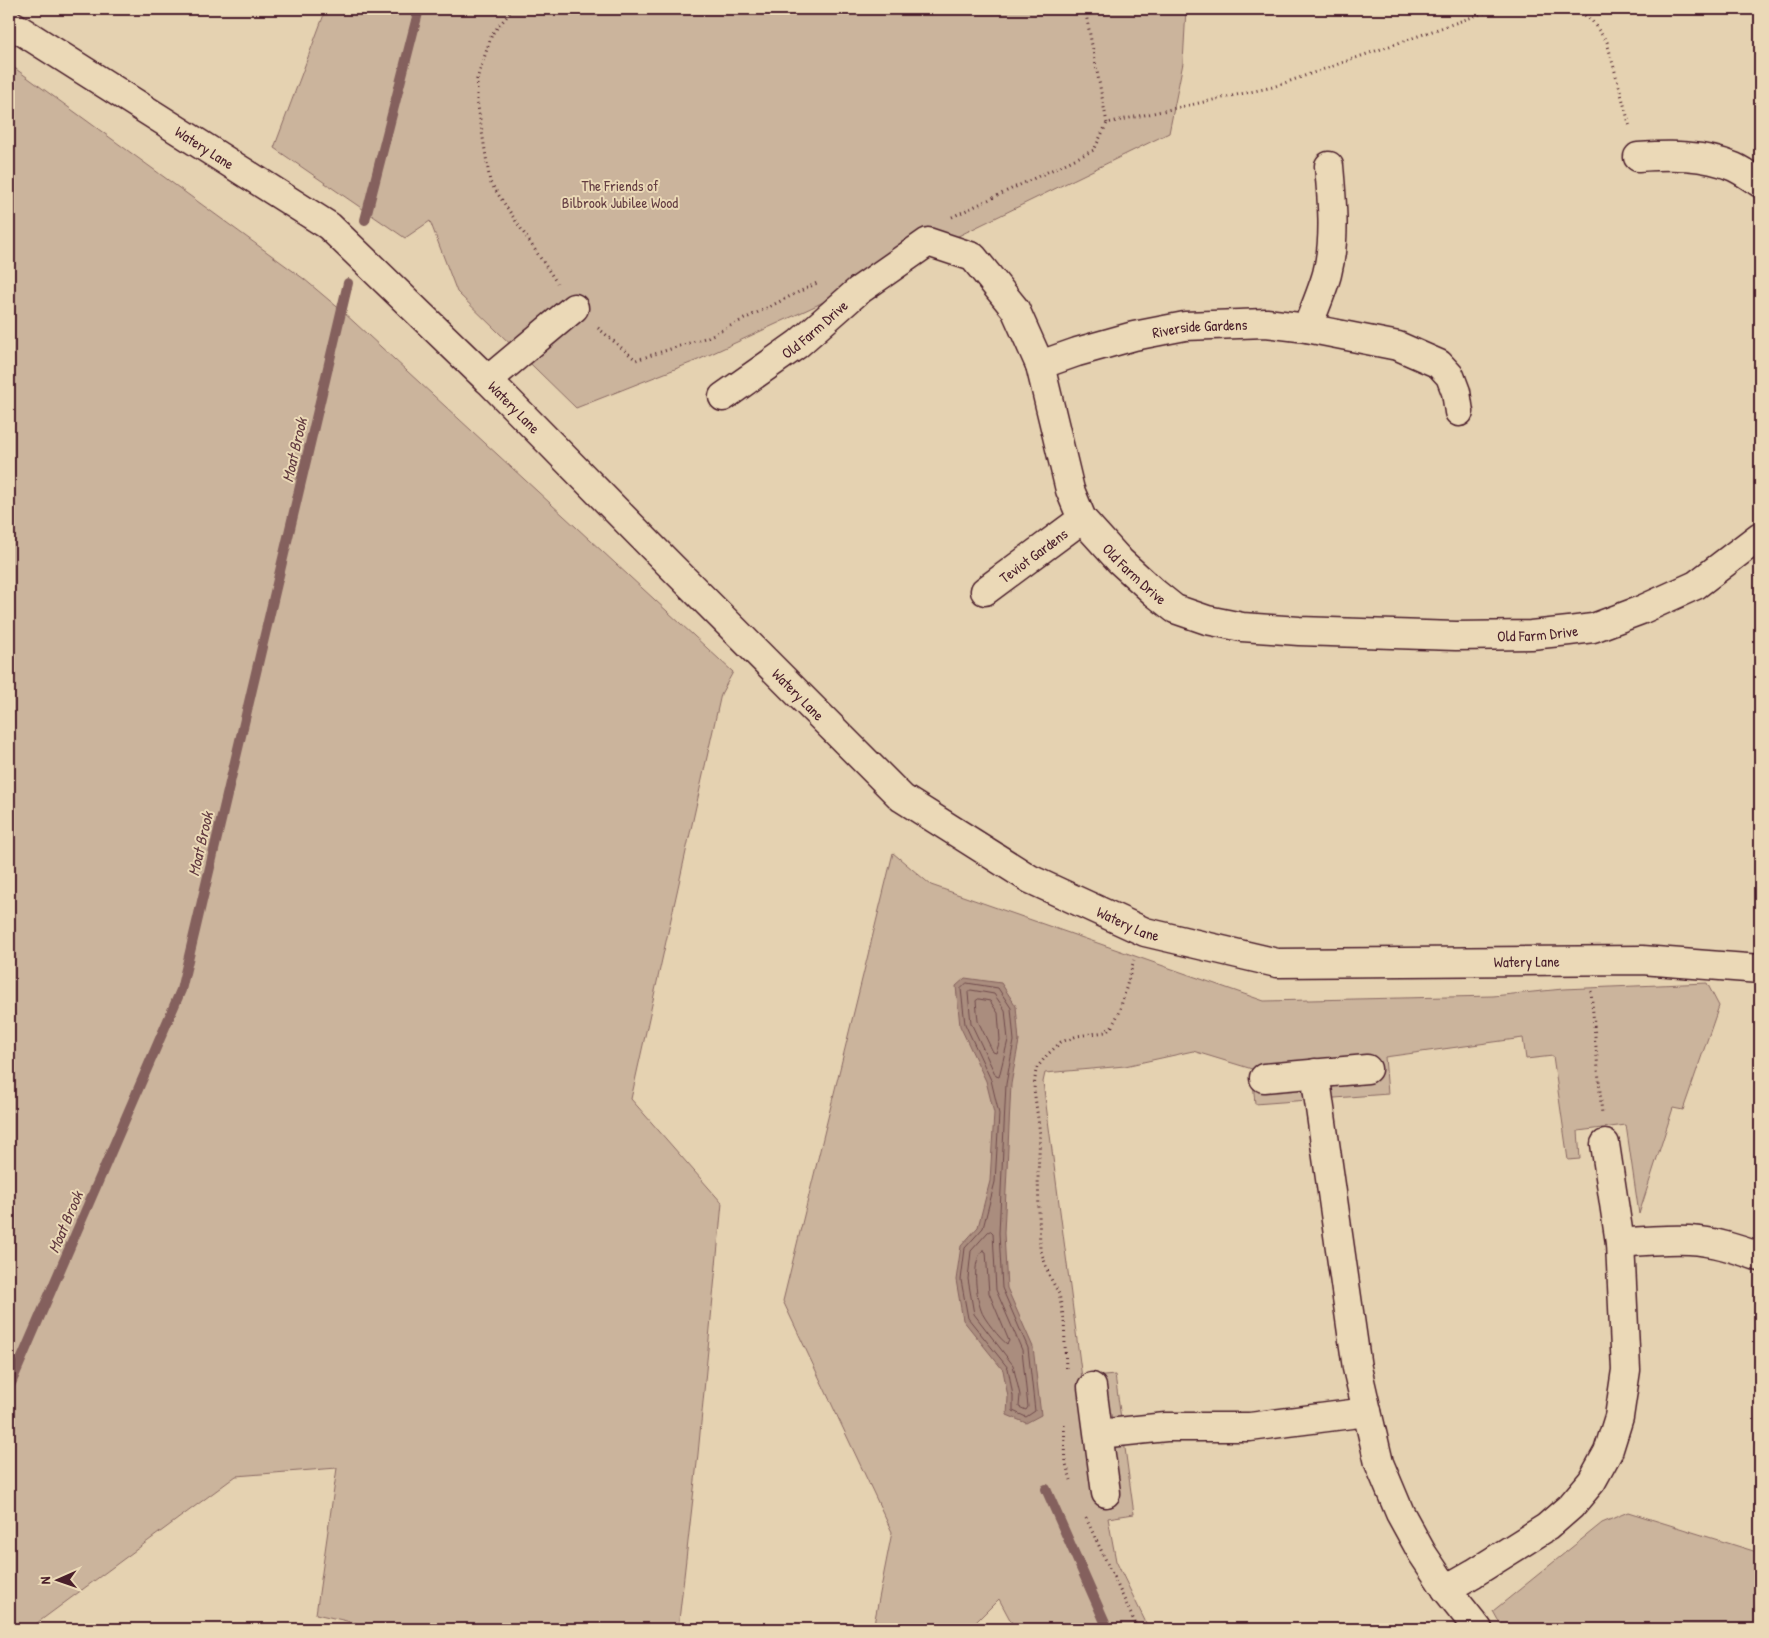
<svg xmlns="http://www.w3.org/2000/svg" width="1769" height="1638" viewBox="0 0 1769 1638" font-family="'Patrick Hand',sans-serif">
<rect width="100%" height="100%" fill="#e5d2b1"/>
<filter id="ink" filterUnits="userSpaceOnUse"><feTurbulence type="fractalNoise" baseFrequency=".02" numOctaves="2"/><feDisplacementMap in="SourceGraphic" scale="10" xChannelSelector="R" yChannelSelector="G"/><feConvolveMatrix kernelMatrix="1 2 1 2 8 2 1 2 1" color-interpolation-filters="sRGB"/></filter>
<g filter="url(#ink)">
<g fill="#cbb49c" stroke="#8a6a64">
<polygon points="326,9 1186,9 1183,63 1169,133 813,307 698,360 576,408 457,292 430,221 405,238 274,148"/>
<polygon points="9,64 304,279 342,311 733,672 721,694 631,1099 722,1203 698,1454 678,1629 382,1629 316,1614 337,1468 236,1476 29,1629 9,1629"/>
<polygon points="893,853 931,885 1264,1001 1493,996 1563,989 1707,983 1719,1006 1683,1110 1673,1108 1639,1214 1626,1125 1578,1131 1580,1159 1568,1160 1553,1056 1526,1059 1523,1038 1385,1057 1388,1094 1255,1104 1252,1069 1193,1051 1125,1066 1045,1073 1043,1082 1082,1378 1115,1375 1134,1514 1108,1518 1116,1561 1149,1629 1015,1629 999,1599 969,1629 873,1629 892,1532 783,1301"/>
<polygon points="1628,1512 1760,1553 1760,1616 1756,1629 1503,1629 1493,1611 1602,1523"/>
</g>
<polygon fill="#aa8d7e" stroke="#84615d" points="965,978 1001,983 1016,1006 1019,1041 1011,1084 1004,1233 1007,1288 1033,1347 1041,1415 1026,1423 1007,1415 1008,1397 1003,1370 963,1320 956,1280 961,1246 978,1227 990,1181 994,1113 986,1081 960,1026 956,986"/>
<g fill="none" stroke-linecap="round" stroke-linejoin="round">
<g stroke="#704b4c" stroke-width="1">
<polygon points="967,983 998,988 1011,1008 1014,1041 1006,1084 999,1233 1002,1288 1028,1348 1035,1411 1026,1417 1013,1411 1013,1396 1008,1368 968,1318 961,1280 965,1248 983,1228 995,1182 999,1114 991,1080 965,1024 961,989"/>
<polygon points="971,990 994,994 1005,1010 1008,1040 999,1077 996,1076 971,1023 968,993"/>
<polygon points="979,999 990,1001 998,1013 1000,1040 996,1053 993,1052 978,1021 976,1001"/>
<polygon points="991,1231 993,1233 996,1290 1022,1350 1028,1407 1026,1410 1019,1407 1020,1395 1013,1365 974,1314 968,1279 971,1251 988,1232"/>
<path d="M983,1250L986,1252L989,1293L1009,1341L1007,1344C1001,1340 983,1318 981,1310C976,1296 971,1260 983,1250Z"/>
</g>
<g stroke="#84615d" stroke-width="10">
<polyline points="365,220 419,9"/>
<polyline points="9,1388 181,990 348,283"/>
<polyline points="1046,1489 1108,1629"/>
</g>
<defs>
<g id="minor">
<path id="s1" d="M9,23L329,226L488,380L665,560L902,798L1030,879L1145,932L1277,963L1642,960L1760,969"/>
<path d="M1638,157C1670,155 1704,154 1734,167C1743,171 1752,178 1760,183"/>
<path d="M1307,328C1314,310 1322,292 1327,274C1336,239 1332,201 1329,166"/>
<path id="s2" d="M1040,365L1077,352L1134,336L1185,326L1266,323L1307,328L1398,346L1439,364L1450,376L1456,392L1459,412"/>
<polyline points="488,380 574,308"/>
<path id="s3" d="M723,397L798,344L858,291L928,242L973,257L1015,309L1040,365L1070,490L1082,519L1120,561L1155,593L1175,609L1207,620L1242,627L1299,631L1456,636L1531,635L1569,631L1593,628L1641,610L1696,585L1760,536"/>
<path id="s4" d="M985,591L1082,519"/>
<polyline points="1315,1073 1357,1368 1379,1463 1400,1513 1422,1553 1446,1589 1478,1629"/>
<polyline points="1264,1078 1367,1069"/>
<path d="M1620,1243C1643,1241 1666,1239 1689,1240C1714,1241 1737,1249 1760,1257"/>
<polyline points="1092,1387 1106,1493"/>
<polyline points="1099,1434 1166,1427 1250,1427 1367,1412"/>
<polyline points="1446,1589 1474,1573 1547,1527 1571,1506 1592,1481 1608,1452 1619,1417 1626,1370 1620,1243 1605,1144"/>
</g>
</defs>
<use href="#minor" stroke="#4a1f2b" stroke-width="31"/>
<g stroke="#4a1f2b" stroke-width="3" stroke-dasharray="1 4" stroke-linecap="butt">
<polyline points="513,9 492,34 477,79 477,100 490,182 557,283"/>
<polyline points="1085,9 1107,123"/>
<polyline points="1577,9 1592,21 1607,42 1630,127"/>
<polyline points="952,217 1094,150 1107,123 1273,87 1495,9"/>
<polyline points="598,328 636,360 708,337 819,282"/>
<polyline points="1591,991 1602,1114"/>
<polyline points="1066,1368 1064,1320 1059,1294 1049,1275 1040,1248 1038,1175 1040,1134 1034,1089 1036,1069 1047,1055 1061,1042 1077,1036 1105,1032 1112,1026 1119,1013 1134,960"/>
<polyline points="1064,1425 1066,1464 1071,1480"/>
<polyline points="1086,1518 1138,1629"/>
</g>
<use href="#minor" stroke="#ebd9b7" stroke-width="28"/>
</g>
</g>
<g text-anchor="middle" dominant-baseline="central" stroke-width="4" stroke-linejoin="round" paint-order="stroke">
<g font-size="15" fill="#4a1f2b" stroke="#ebd9b7">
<text stroke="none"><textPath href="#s1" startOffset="232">Watery Lane</textPath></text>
<text stroke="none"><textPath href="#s2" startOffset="165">Riverside Gardens</textPath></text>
<text stroke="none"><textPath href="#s3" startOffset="114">Old Farm Drive</textPath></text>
<text stroke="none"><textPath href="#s1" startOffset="638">Watery Lane</textPath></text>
<text stroke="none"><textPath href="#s4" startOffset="60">Teviot Gardens</textPath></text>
<text stroke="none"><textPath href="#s3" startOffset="669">Old Farm Drive</textPath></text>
<text stroke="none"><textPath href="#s3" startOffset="1088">Old Farm Drive</textPath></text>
<text stroke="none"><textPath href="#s1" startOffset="1042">Watery Lane</textPath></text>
<text stroke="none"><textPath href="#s1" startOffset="1448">Watery Lane</textPath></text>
<text stroke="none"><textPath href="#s1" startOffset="1852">Watery Lane</textPath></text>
</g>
<g font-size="15" fill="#643d42" stroke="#ebd9b7">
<text x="620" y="185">The Friends of<tspan x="620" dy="17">Bilbrook Jubilee Wood</tspan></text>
</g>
<g font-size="16" font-style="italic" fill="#623a40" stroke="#ebd9b7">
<text transform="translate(294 450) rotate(-77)">Moat Brook</text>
<text transform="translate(200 844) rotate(-77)">Moat Brook</text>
<text transform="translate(65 1222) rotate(-67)">Moat Brook</text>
</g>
</g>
<rect width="1769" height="1638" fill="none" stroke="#ebd9b7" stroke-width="30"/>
<rect x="15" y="15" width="1739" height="1608" fill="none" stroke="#4a1f2b" stroke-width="2" filter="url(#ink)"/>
<g transform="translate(58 1580) rotate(268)" stroke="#ebd9b7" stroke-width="4" paint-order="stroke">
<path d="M0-4L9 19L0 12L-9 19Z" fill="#4a1f2b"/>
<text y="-8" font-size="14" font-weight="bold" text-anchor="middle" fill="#4a1f2b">N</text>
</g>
</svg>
